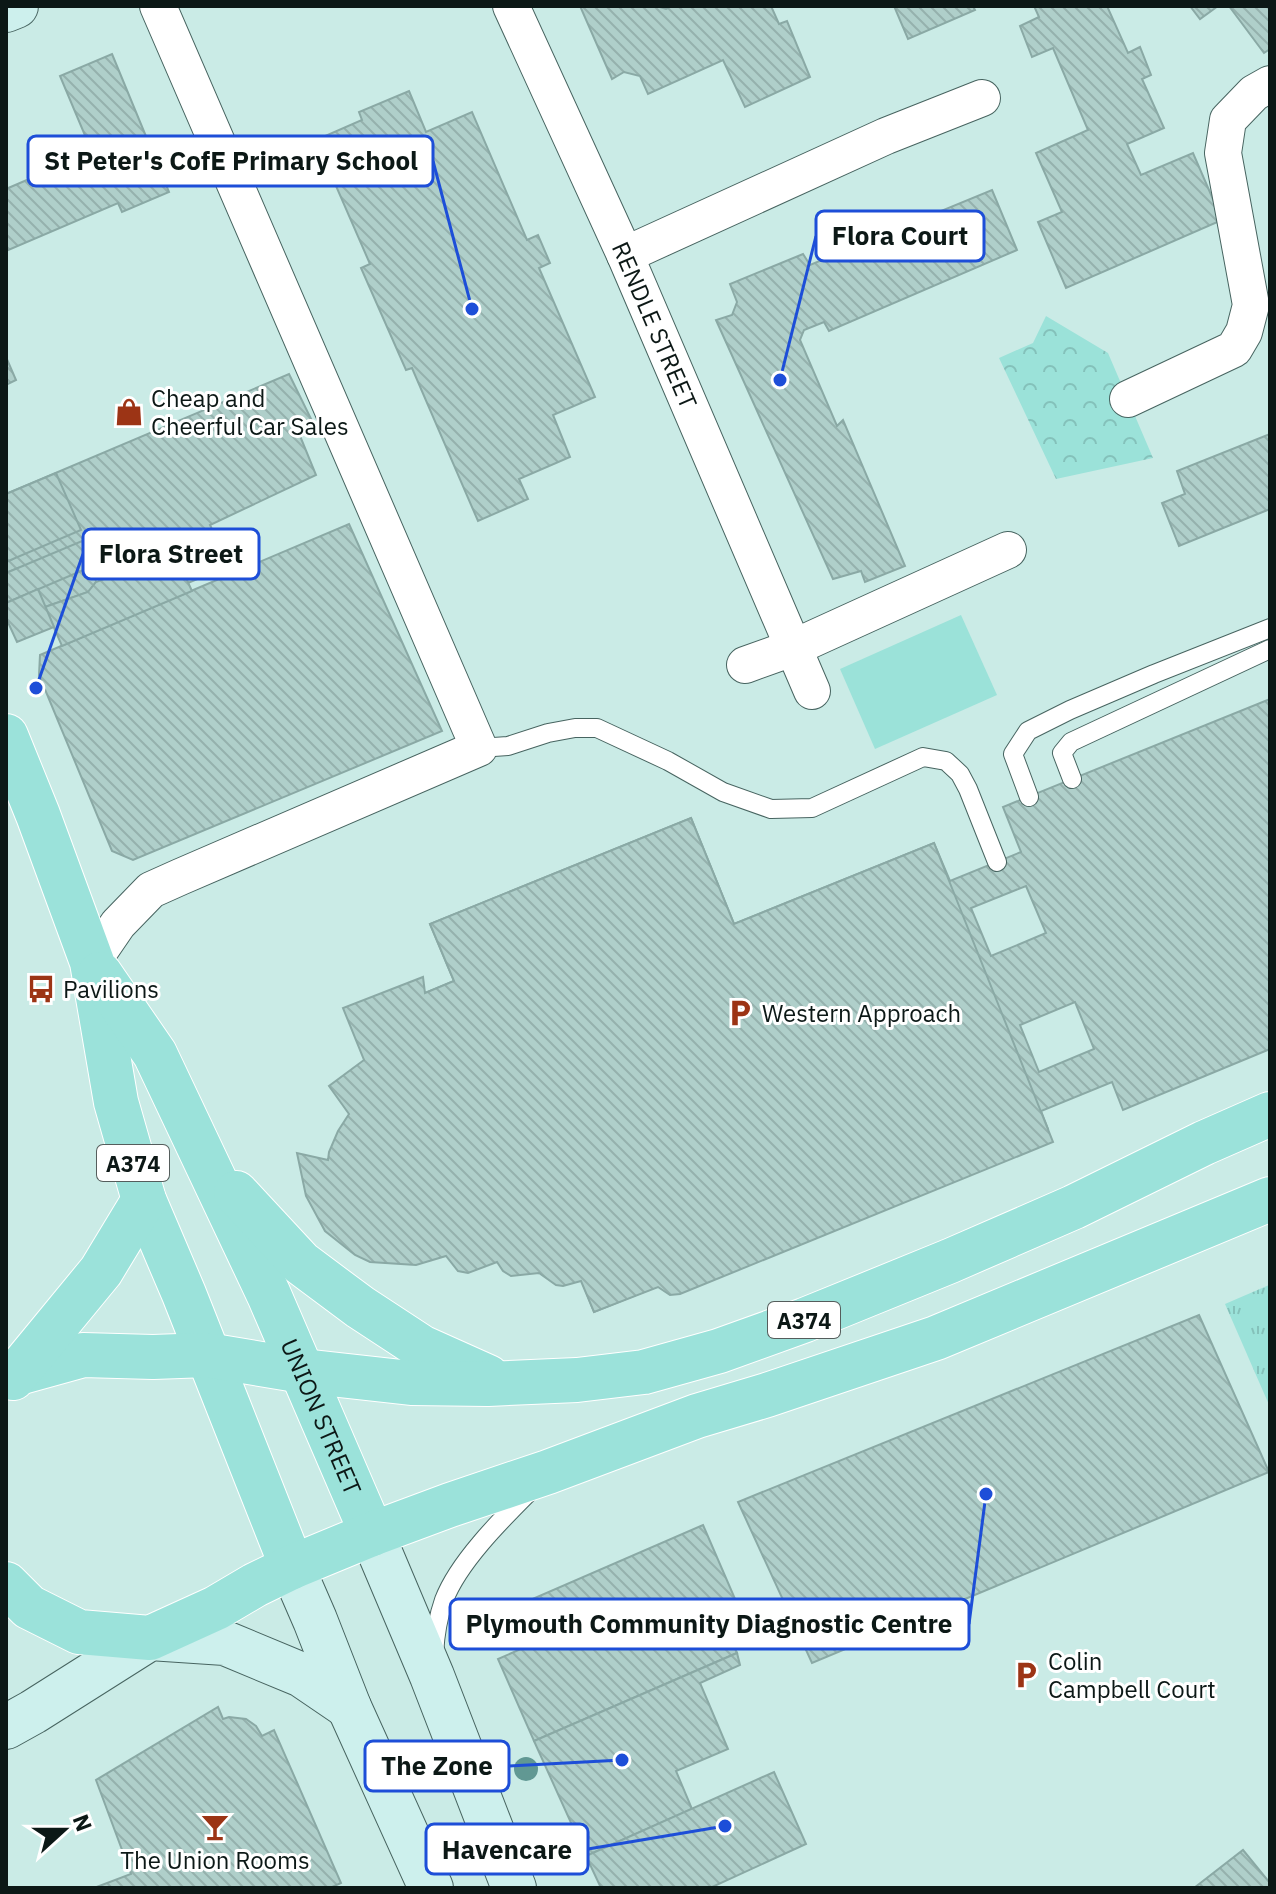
<svg xmlns="http://www.w3.org/2000/svg" width="1276" height="1894" viewBox="0 0 1276 1894" font-family="'IBM Plex Sans',sans-serif">
<defs>
<pattern id="grass-tufts" width="24" height="20" patternUnits="userSpaceOnUse" patternTransform="scale(2)"><rect width="24" height="20" fill="#9be2d9"/><path d="M3 7l-1-3M5 7V3M7 7l1-3M15 17l-1-3M17 17v-4M19 17l1-3" fill="none" stroke="#84c1ba"/></pattern>
<pattern id="park-crowns" width="20" height="18" patternUnits="userSpaceOnUse" patternTransform="scale(2)"><rect width="20" height="18" fill="#9be2d9"/><path d="M2 6a3 3 0 1 1 6 0M12 15a3 3 0 1 1 6 0" fill="none" stroke="#84c1ba"/></pattern>
<pattern id="building-back-hatch" width="6" height="6" patternUnits="userSpaceOnUse" patternTransform="scale(2)"><rect width="6" height="6" fill="#afcfca"/><path d="M-1 5l2 2M0 0l6 6M5-1l2 2" fill="none" stroke="#95b1ad"/></pattern>
</defs>
<rect width="100%" height="100%" fill="#caebe6"/>
<polygon fill="url(#grass-tufts)" points="1269,1285 1270,1287 1270,1407 1225,1304"/>
<polygon fill="url(#park-crowns)" points="1046,316 1108,353 1153,458 1056,479 999,358 1033,343"/>
<polygon fill="#9be2d9" points="961,615 997,695 875,749 840,669"/>
<g fill="url(#building-back-hatch)" stroke="#8aa9a5" stroke-width="2" fill-rule="evenodd">
<polygon points="580,6 657,6 666,9 672,6 771,6 779,24 787,21 810,77 745,107 723,60 648,94 640,76 624,72 612,79"/>
<polygon points="894,6 973,6 975,10 908,39"/>
<polygon points="1034,6 1107,6 1128,53 1140,47 1151,75 1142,79 1164,128 1127,144 1141,175 1193,153 1222,220 1066,288 1038,222 1062,212 1036,153 1088,130 1053,48 1032,57 1020,26 1039,17"/>
<polygon points="1190,6 1218,6 1200,19"/>
<polygon points="1229,6 1270,6 1270,49 1264,53"/>
<polygon points="112,54 169,192 122,212 118,203 6,251 6,189 92,152 60,76"/>
<polygon points="409,91 426,132 472,112 527,240 538,235 550,263 539,268 595,397 553,415 570,457 519,479 528,499 478,521 412,368 406,370 361,268 370,264 316,140 362,120 359,112"/>
<polygon points="992,190 1017,250 829,331 824,322 804,330 800,340 837,426 843,420 905,566 865,582 861,571 833,579 716,320 732,315 737,302 730,284 803,254 810,265"/>
<polygon points="6,357 16,380 6,385"/>
<polygon points="289,374 314,425 298,431 316,475 210,525 229,566 188,583 174,552 106,579 99,564 93,566 96,582 88,592 36,610 18,568 6,573 6,562 13,559 6,540 6,494"/>
<polygon points="1270,434 1270,509 1179,546 1162,503 1185,494 1177,471"/>
<polygon points="56,473 81,530 6,562 6,494"/>
<polygon points="349,524 442,731 133,860 112,851 39,675 40,655"/>
<polygon points="82,541 93,566 6,603 6,573"/>
<polygon points="174,552 192,591 62,646 45,607 88,592 96,582"/>
<polygon points="38,589 54,627 17,642 6,618 6,603"/>
<path d="M1270,699V1049L1123,1110L1112,1082L1041,1111L1048,1129L594,1312L573,1259L539,1273L425,993L454,981L430,924L691,818L734,924L934,843L950,881L1021,852L1003,807ZM1026,886L1046,933L991,956L971,908ZM1075,1002L1094,1049L1039,1072L1020,1025Z"/>
<polygon points="691,818 734,924 934,843 1053,1142 680,1294 670,1295 658,1287 594,1312 581,1281 563,1286 556,1285 539,1273 511,1276 503,1271 497,1262 468,1273 458,1271 446,1256 416,1265 370,1262 355,1255 325,1231 306,1196 297,1153 328,1160 329,1152 338,1131 349,1114 329,1086 364,1060 343,1008 423,977 425,993 454,981 430,924"/>
<polygon points="1199,1315 1269,1472 812,1663 738,1502"/>
<polygon points="703,1525 745,1622 726,1630 737,1653 534,1741 498,1659 530,1645 514,1607"/>
<polygon points="737,1653 740,1665 700,1683 728,1749 676,1771 692,1809 586,1856 534,1741"/>
<polygon points="218,1707 223,1719 229,1717 246,1719 256,1726 262,1736 274,1730 341,1883 330,1888 94,1888 131,1874 96,1780"/>
<polygon points="774,1772 806,1844 710,1888 601,1888 586,1856"/>
<polygon points="1243,1850 1270,1883 1270,1888 1194,1888"/>
</g>
<g fill="none" stroke-linecap="round" stroke-linejoin="round">
<defs>
<g id="lane">
<polyline points="479,748 508,746 548,733 575,728 597,728 668,761 723,792 771,809 812,808 923,757 946,761 960,774 968,789 997,862"/>
<polyline points="1072,779 1062,753 1071,742 1270,649"/>
<polyline points="1029,797 1013,754 1028,731 1070,710 1154,674 1270,628"/>
<path d="M434,1654C435,1636 438,1617 444,1600C459,1561 503,1518 532,1489"/>
</g>
<g id="street">
<path id="s1" d="M511,6L625,255L812,691"/>
<polyline points="625,255 886,136 982,98"/>
<polyline points="1128,399 1234,349 1244,332 1251,305 1223,153 1228,120 1254,93 1270,84"/>
<polyline points="745,665 795,647 1008,550"/>
<polyline points="92,962 118,924 151,890 180,877 479,748 158,6"/>
</g>
<g id="secondary">
<polyline points="6,10 16,6"/>
<polyline points="372,1534 432,1676 514,1888"/>
<polyline points="292,1567 315,1620 349,1707 431,1888"/>
<polyline points="6,1727 33,1712 150,1638 225,1643 302,1675 349,1707"/>
</g>
<g id="primary">
<polyline points="6,736 38,815 92,962 116,1102 144,1200 184,1294 292,1567"/>
<path id="s2" d="M100,974L155,1054L269,1295L372,1534"/>
<polyline points="236,1193 301,1263 360,1307 421,1347 488,1377"/>
<polyline points="18,1373 83,1355 153,1357 207,1355 303,1371 411,1383 488,1384 577,1380 644,1372 719,1351 805,1320 950,1261 1074,1207 1204,1143 1270,1114"/>
<polyline points="13,1378 101,1271 144,1200"/>
<polyline points="6,1584 29,1607 79,1632 150,1638 216,1608 255,1585 292,1567 372,1534 450,1505 548,1472 697,1416 767,1395 936,1338 1270,1199"/>
</g>
</defs>
<use href="#lane" stroke="#476460" stroke-width="20"/>
<use href="#street" stroke="#476460" stroke-width="38"/>
<use href="#secondary" stroke="#476460" stroke-width="46"/>
<use href="#primary" stroke="#fff" stroke-width="46"/>
<use href="#lane" stroke="#fff" stroke-width="18"/>
<use href="#street" stroke="#fff" stroke-width="36"/>
<use href="#secondary" stroke="#cdf0ed" stroke-width="44"/>
<use href="#primary" stroke="#9be2da" stroke-width="44"/>
</g>
<circle fill="#619893" cx="526" cy="1769" r="12"/>
<defs>
<symbol id="shop-bare" viewBox="-9 -9 18 18"><path d="M-5-2.5h2.3a2.7 3.5 0 0 1 5.4 0H5L5.5 6h-11ZM-1.5-2.5h3a1.5 2.3 0 0 0-3 0Z" fill="#9c3415" stroke="#fff" stroke-width="2.5" paint-order="stroke"/></symbol>
<symbol id="bus-bare" viewBox="-9 -9 18 18"><path d="M-5-6H5V4H4V6H2V4H-2V6H-4V4H-5ZM-3.5-4V0h7V-4ZM-3.5 1.2v1.5H-2V1.2ZM2 1.2v1.5H3.5V1.2Z" fill="#9c3415" stroke="#fff" stroke-width="2.5" paint-order="stroke"/></symbol>
<symbol id="parking-bare" viewBox="-9 -9 18 18"><path d="M-3.5-5.5H1a3.5 3.5 0 0 1 0 7H-1V5.5H-3.5ZM-1-3.4V-.6H.8a1.4 1.4 0 0 0 0-2.8Z" fill="#9c3415" stroke="#fff" stroke-width="2.5" paint-order="stroke"/></symbol>
<symbol id="bar-bare" viewBox="-9 -9 18 18"><path d="M-6-5H6L.8 .8V4.5H3.5V6h-7V4.5H-.8V.8Z" fill="#9c3415" stroke="#fff" stroke-width="2.5" paint-order="stroke"/></symbol>
</defs>
<g fill-rule="evenodd">
<use href="#shop-bare" x="109" y="392" width="40" height="40"/>
<use href="#bus-bare" x="21" y="969" width="40" height="40"/>
<use href="#parking-bare" x="720" y="993" width="40" height="40"/>
<use href="#parking-bare" x="1006" y="1655" width="40" height="40"/>
<use href="#bar-bare" x="195" y="1807" width="40" height="40"/>
</g>
<g text-anchor="middle" dominant-baseline="central" stroke-width="6" stroke-linejoin="round" paint-order="stroke">
<g fill="#fff" stroke="#555d5c" stroke-width="2">
<rect x="97" y="1145" width="72" height="36" rx="6"/>
<rect x="768" y="1302" width="72" height="36" rx="6"/>
</g>
<g font-size="22" font-weight="bold" fill="#0c1816">
<text x="133" y="1163">A374</text>
<text x="804" y="1320">A374</text>
</g>
<g font-size="24" fill="#0c1816" stroke="#fff">
<text stroke="none"><textPath href="#s1" startOffset="350">RENDLE STREET</textPath></text>
<text stroke="none"><textPath href="#s2" startOffset="496">UNION STREET</textPath></text>
</g>
<g font-size="24" fill="#0c1816" stroke="#fff" text-anchor="start">
<text x="151" y="398">Cheap and<tspan x="151" dy="28">Cheerful Car Sales</tspan></text>
<text x="63" y="989">Pavilions</text>
<text x="762" y="1013">Western Approach</text>
<text x="1048" y="1661">Colin<tspan x="1048" dy="28">Campbell Court</tspan></text>
<text x="215" y="1860" text-anchor="middle">The Union Rooms</text>
</g>
</g>
<path fill="none" stroke="#1d4ed8" stroke-width="3" d="M472 309L433 161M780 380L816 236M36 688L83 554M986 1494L969 1624M622 1760L509 1766M725 1826L588 1849"/>
<g fill="#1d4ed8" stroke="#fff" stroke-width="3">
<circle cx="472" cy="309" r="8"/>
<circle cx="780" cy="380" r="8"/>
<circle cx="36" cy="688" r="8"/>
<circle cx="986" cy="1494" r="8"/>
<circle cx="622" cy="1760" r="8"/>
<circle cx="725" cy="1826" r="8"/>
</g>
<g fill="#fff" stroke="#1d4ed8" stroke-width="3">
<rect x="28" y="136" width="405" height="50" rx="8"/>
<rect x="816" y="211" width="168" height="50" rx="8"/>
<rect x="83" y="529" width="176" height="50" rx="8"/>
<rect x="450" y="1599" width="519" height="50" rx="8"/>
<rect x="365" y="1741" width="144" height="50" rx="8"/>
<rect x="426" y="1824" width="162" height="50" rx="8"/>
</g>
<g font-size="26" text-anchor="middle" font-weight="bold" fill="#0c1816">
<text x="231" y="170">St Peter's CofE Primary School</text>
<text x="900" y="245">Flora Court</text>
<text x="171" y="563">Flora Street</text>
<text x="709" y="1633">Plymouth Community Diagnostic Centre</text>
<text x="437" y="1775">The Zone</text>
<text x="507" y="1859">Havencare</text>
</g>
<rect width="1276" height="1894" fill="none" stroke="#0c1816" stroke-width="16"/>
<g transform="translate(64 1830) rotate(69)" stroke="#ffffff" stroke-width="6" paint-order="stroke">
<path d="M0-6L14 30L0 20L-14 30Z" fill="#0c1816"/>
<text y="-12" font-size="22" font-weight="bold" text-anchor="middle" fill="#0c1816">N</text>
</g>
</svg>
